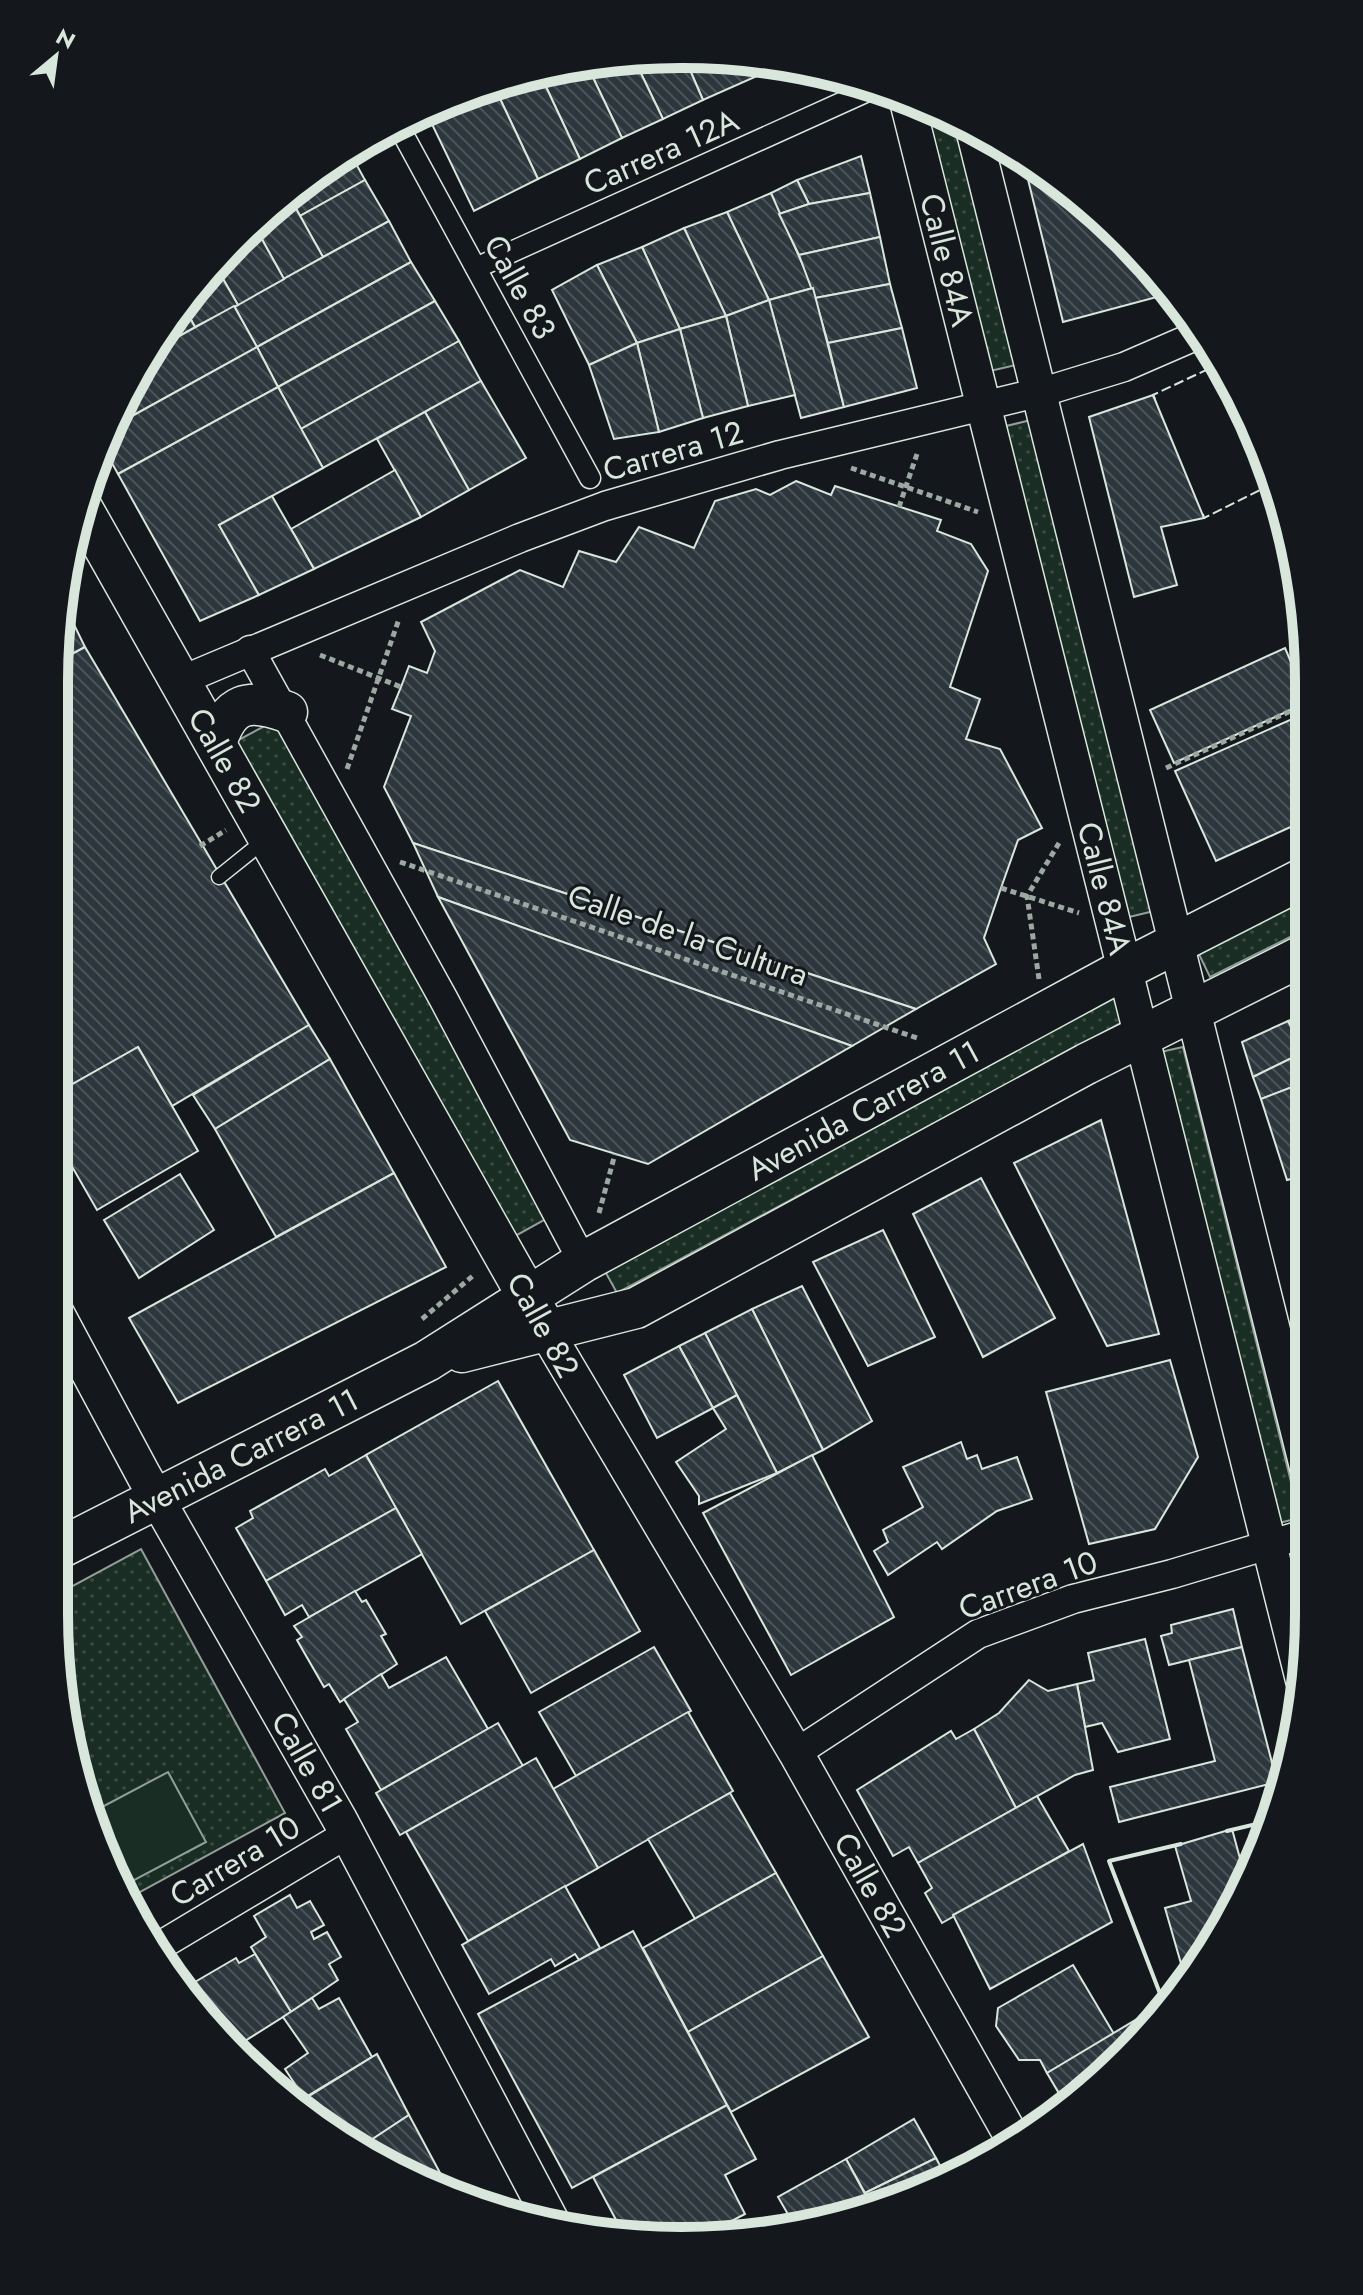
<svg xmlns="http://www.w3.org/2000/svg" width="1363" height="2295" viewBox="0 0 1363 2295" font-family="Jost,sans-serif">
<defs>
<pattern id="grass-dots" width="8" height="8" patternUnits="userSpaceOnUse" patternTransform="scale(2)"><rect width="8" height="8" fill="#1a2d24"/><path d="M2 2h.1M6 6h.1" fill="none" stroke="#3b4b43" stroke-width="1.8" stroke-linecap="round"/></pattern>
<pattern id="building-back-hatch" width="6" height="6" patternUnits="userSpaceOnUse" patternTransform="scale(2)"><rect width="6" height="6" fill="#2c363c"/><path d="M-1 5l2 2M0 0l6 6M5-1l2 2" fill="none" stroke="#4a5358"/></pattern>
</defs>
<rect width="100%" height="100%" fill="#14181c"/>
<g fill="url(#grass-dots)" stroke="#939e99" stroke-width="2">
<polygon points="923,103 960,122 1020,364 990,371"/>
<polygon points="1031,420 1154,911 1125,918 1002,427"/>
<polygon points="276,720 551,1216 508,1240 231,744"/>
<polygon points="1308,889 1308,928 1210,977 1195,946"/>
<polygon points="1113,989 1121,1023 617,1293 601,1264"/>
<polygon points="1183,1047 1300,1518 1274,1524 1156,1053"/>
<polygon points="141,1549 285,1813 131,1897 87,1815 54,1596"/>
<polygon points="1308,1558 1307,1656 1284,1564"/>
</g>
<polygon fill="#1a2d24" stroke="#939e99" stroke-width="2" points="168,1772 206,1842 125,1885 87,1815"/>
<g fill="url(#building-back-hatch)" stroke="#d8e6dc" stroke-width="2">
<polygon points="683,54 784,64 703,100"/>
<polygon points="683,54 703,100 663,119 634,59"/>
<polygon points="634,59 663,119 622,138 586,63"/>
<polygon points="586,63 622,138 580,159 539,72"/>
<polygon points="539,72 580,159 538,179 494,86"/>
<polygon points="494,86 538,179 474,211 429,118"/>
<polygon points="485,88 429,118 425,110 442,102"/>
<polygon points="349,151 365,180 300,216 289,196"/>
<polygon points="1022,155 1153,267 1172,293 1063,322"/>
<polygon points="861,156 870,193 809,204 797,180"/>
<polygon points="365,180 389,221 323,257 300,216"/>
<polygon points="797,180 809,204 779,214 771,193"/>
<polygon points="771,193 813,288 769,300 727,212"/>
<polygon points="870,193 880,237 799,255 779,214 809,204"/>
<polygon points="289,196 323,257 284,279 254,225"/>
<polygon points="727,212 769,300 726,316 684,228"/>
<polygon points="389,221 411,262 257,347 234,306"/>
<polygon points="254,225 284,279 238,305 215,265"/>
<polygon points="684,228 726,316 680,329 642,247"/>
<polygon points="880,237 890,284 815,298 799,255"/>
<polygon points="642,247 680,329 637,343 597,265"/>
<polygon points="411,262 435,301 278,387 257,347"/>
<polygon points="215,265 238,305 195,327 183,305"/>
<polygon points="597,265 637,343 589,365 552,290"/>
<polygon points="890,284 902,328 828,343 815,298"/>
<polygon points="813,288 844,407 801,418 769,300"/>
<polygon points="769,300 795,395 748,406 726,316"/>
<polygon points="435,301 459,341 301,429 278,387"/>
<polygon points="183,305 195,327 151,352 160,333"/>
<polygon points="234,306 257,347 114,426 151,352"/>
<polygon points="726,316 748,406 703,418 680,329"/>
<polygon points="902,328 917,388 844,407 828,343"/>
<polygon points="680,329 703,418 659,432 637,343"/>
<polygon points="459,341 481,381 323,468 301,429"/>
<polygon points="637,343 659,432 614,439 589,365"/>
<polygon points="257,347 278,387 118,474 103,447 114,426"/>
<polygon points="481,381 526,458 469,490 425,412"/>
<polygon points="278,387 323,468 219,525 259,595 200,621 118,474"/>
<polygon points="1153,395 1204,518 1161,527 1177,585 1134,597 1089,417"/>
<polygon points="425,412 469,490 421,517 377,439"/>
<polygon points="395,470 421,517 314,569 291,529"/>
<polygon points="796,481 831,495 835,486 941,520 937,531 971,544 988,571 950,687 980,699 966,739 1000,749 1042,828 1018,840 1001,888 984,938 996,964 916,1009 413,843 384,787 411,716 392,709 401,687 409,666 427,673 435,651 421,622 520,570 563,587 579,551 616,562 639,527 694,548 715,501 756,489 770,495"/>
<polygon points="272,496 314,569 259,595 219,525"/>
<polygon points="63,602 85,647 55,663 55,640"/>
<polygon points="1308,641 1308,665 1298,645"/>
<polygon points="85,647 309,1025 172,1106 138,1047 55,1094 55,663"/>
<polygon points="1285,648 1308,702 1174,763 1150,710"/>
<polygon points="1308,712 1308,819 1216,861 1175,771"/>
<polygon points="413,843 916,1009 852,1046 438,897"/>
<polygon points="438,897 852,1046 648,1164 570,1140"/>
<polygon points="1308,1013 1308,1061 1288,1021"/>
<polygon points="1288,1021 1304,1052 1253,1077 1242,1042"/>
<polygon points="309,1025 330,1059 215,1129 193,1095"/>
<polygon points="138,1047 198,1151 97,1210 55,1137 55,1094"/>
<polygon points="1304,1052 1308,1081 1261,1099 1253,1077"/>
<polygon points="330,1059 394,1173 276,1237 215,1129"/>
<polygon points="1308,1081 1308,1175 1287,1180 1261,1099"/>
<polygon points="1101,1120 1159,1334 1107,1346 1014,1163"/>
<polygon points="394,1173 446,1267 178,1403 129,1318"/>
<polygon points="180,1174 214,1230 139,1278 104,1220"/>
<polygon points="981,1178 1055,1318 983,1357 913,1214"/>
<polygon points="1308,1228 1308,1254 1302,1230"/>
<polygon points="883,1230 935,1337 868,1366 813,1262"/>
<polygon points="802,1286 872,1421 823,1450 752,1309"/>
<polygon points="752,1309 823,1450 777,1473 705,1333"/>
<polygon points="705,1333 737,1395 713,1408 679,1346"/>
<polygon points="679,1346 713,1408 657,1438 624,1375"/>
<polygon points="1170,1360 1198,1457 1155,1529 1089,1544 1046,1392"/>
<polygon points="498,1381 594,1550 461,1624 366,1455"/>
<polygon points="737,1395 777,1473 699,1504 699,1496 676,1462 726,1429 713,1408"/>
<polygon points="961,1442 967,1459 977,1455 982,1469 1017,1457 1032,1499 997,1511 942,1549 937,1542 888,1575 874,1551 888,1542 883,1530 923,1507 903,1467"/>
<polygon points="366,1455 396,1508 266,1581 236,1528 253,1518 250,1511 325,1469 329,1476"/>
<polygon points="812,1455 894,1617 791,1675 703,1513"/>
<polygon points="396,1508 422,1554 309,1617 302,1605 285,1615 266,1581"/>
<polygon points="594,1550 640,1631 531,1693 485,1611"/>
<polygon points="355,1591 362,1602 366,1600 386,1634 381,1636 397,1664 340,1702 329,1684 324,1687 297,1640 302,1637 294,1626"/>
<polygon points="1233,1609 1242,1647 1169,1665 1161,1636 1172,1633 1171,1625"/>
<polygon points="1145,1639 1170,1739 1118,1752 1102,1723 1085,1727 1077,1684 1094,1680 1088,1653"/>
<polygon points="654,1647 691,1711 576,1776 539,1712"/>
<polygon points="1242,1647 1277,1782 1119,1822 1110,1787 1215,1761 1189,1660"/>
<polygon points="446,1657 488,1729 381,1790 346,1729 358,1722 344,1699 381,1674 389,1688"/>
<polygon points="1029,1680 1048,1691 1077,1684 1093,1770 1075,1775 1016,1808 974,1729 999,1713"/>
<polygon points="688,1712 733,1791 598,1868 553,1789"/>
<polygon points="498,1723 523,1766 400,1835 376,1793"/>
<polygon points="974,1729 1016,1808 918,1863 909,1847 893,1856 857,1790 951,1731 956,1739"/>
<polygon points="536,1758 598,1868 468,1941 406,1832"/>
<polygon points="730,1793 776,1873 695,1919 648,1839"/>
<polygon points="1037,1796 1069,1851 942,1923 925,1893 932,1888 918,1863"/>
<polygon points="1232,1829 1245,1877 1203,1962 1186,1981 1165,1908 1191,1901 1175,1846"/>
<polygon points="1083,1844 1112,1922 990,1989 953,1915"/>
<polygon points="776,1873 823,1956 688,2032 643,1948"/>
<polygon points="565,1886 600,1948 579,1960 575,1954 555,1966 551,1959 489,1994 462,1945"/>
<polygon points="290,1895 297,1908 310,1901 324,1925 311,1932 314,1939 327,1932 341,1957 329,1964 338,1980 291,2012 251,1947 266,1937 254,1916"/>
<polygon points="633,1931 727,2105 572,2188 478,2014"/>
<polygon points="255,1954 291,2012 237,2046 184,1996 191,1991 188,1986 236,1958 239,1963"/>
<polygon points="823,1956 869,2037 731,2112 688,2032"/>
<polygon points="1073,1965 1114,2034 1047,2073 1040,2060 1019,2060 996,2026 998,2008"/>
<polygon points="312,1998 319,2009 339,1998 372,2057 304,2098 285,2069 308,2053 283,2017"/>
<polygon points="1147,2013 1149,2020 1067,2107 1047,2073"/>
<polygon points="377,2054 409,2115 359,2148 333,2135 298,2103"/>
<polygon points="727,2105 756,2159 725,2175 745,2214 699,2238 681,2241 622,2231 593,2177"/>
<polygon points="409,2115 446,2184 439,2187 382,2159 371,2140"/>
<polygon points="914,2119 936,2158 865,2193 846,2159"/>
<polygon points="936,2158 945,2175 873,2209 865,2193"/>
<polygon points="846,2159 873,2209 793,2223 778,2197"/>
</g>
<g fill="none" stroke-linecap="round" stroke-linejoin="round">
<defs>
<polyline id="service" points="219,877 265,840"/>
<g id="pedestrian">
<polyline points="398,125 590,478"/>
<polyline points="476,268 870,90"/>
</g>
<g id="minor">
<polyline points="250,650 443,998 583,1262"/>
<polyline points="180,681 520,538 605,506 780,455 1049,390 1124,367 1200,334"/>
<polyline points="796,1753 978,1634 1073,1599 1172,1574 1308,1533"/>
<polyline points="158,1947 347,1834"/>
</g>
<g id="tertiary">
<path id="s1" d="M906,97L1303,1680"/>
<polyline points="973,129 1308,1471"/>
<path id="s2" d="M54,1308L144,1476L340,1820L551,2220"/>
<path id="s3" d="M546,1331L796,1753L1013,2139"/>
</g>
<g id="secondary">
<path id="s4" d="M82,508L541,1320"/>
<path d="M216,743C230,702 247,698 287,712"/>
<polyline points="462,1352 636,1308 1086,1064 1308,953"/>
<path id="s5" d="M54,1551L427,1361L583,1262L1112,976L1308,876"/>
</g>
</defs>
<use href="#service" stroke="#d8e6dc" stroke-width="17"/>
<use href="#pedestrian" stroke="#d8e6dc" stroke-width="23"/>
<use href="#minor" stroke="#d8e6dc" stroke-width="31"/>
<use href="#tertiary" stroke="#d8e6dc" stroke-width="37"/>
<use href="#secondary" stroke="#d8e6dc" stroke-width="43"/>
<g stroke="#9da8a2" stroke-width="5" stroke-dasharray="6 4" stroke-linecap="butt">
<polyline points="851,468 978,512"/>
<polyline points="899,507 918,451"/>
<polyline points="320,655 401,687"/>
<polyline points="1166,768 1308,703"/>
<polyline points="347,769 399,619"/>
<polyline points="200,846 226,830"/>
<polyline points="400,862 920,1039"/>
<polyline points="1001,888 1079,913"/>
<polyline points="1039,979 1027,896 1059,843"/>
<polyline points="599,1213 615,1154"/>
<polyline points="422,1319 475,1274"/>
</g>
<use href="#service" stroke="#14181c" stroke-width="14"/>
<use href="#pedestrian" stroke="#14181c" stroke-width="20"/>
<use href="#minor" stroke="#14181c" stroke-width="28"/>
<use href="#tertiary" stroke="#14181c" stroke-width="34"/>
<use href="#secondary" stroke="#14181c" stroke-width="40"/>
<g stroke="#d8e6dc" stroke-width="2" stroke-dasharray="10 4" stroke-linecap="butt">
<polyline points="1155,399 1153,395 1221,363"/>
<polyline points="1203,514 1204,518 1276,482"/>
</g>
<g stroke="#d8e6dc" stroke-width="4">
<polyline points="1227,1831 1273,1820"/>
<polyline points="1164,2004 1109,1861 1181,1844"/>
<polyline points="1147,2013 1164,2003"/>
</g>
</g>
<g text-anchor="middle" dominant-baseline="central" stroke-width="6" stroke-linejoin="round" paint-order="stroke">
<g font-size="32" fill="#d8e6dc" stroke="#14181c">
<text transform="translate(661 152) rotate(-24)">Carrera 12A</text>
<text stroke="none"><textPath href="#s1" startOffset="168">Calle 84A</textPath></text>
<text transform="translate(520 287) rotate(61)">Calle 83</text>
<text transform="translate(673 451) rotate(-16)">Carrera 12</text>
<text stroke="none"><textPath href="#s4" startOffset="290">Calle 82</textPath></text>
<text stroke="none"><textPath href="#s1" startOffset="816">Calle 84A</textPath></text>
<text transform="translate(688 935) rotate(19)">Calle de la Cultura</text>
<text stroke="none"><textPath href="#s5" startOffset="922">Avenida Carrera 11</textPath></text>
<text transform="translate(543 1325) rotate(61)">Calle 82</text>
<text stroke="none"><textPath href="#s5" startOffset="210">Avenida Carrera 11</textPath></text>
<text transform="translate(1028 1585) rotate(-20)">Carrera 10</text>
<text stroke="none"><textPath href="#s2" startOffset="520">Calle 81</textPath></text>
<text transform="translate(235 1861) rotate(-31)">Carrera 10</text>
<text stroke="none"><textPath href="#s3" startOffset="642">Calle 82</textPath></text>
</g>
</g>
<path d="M0 0H1363V2295H0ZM681 68H682A613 613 0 0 1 1295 681V1614A613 613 0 0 1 682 2227H681A613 613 0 0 1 68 1614V681A613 613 0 0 1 681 68Z" fill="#14181c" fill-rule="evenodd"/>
<path fill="none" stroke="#d8e6dc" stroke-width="10" d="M681 68H682A613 613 0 0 1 1295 681V1614A613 613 0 0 1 682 2227H681A613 613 0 0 1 68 1614V681A613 613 0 0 1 681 68Z"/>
<g transform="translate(56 56) rotate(29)" stroke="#14181c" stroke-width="6" paint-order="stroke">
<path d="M0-6L14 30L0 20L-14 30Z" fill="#d8e6dc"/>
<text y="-12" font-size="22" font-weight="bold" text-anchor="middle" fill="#d8e6dc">N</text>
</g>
</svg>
